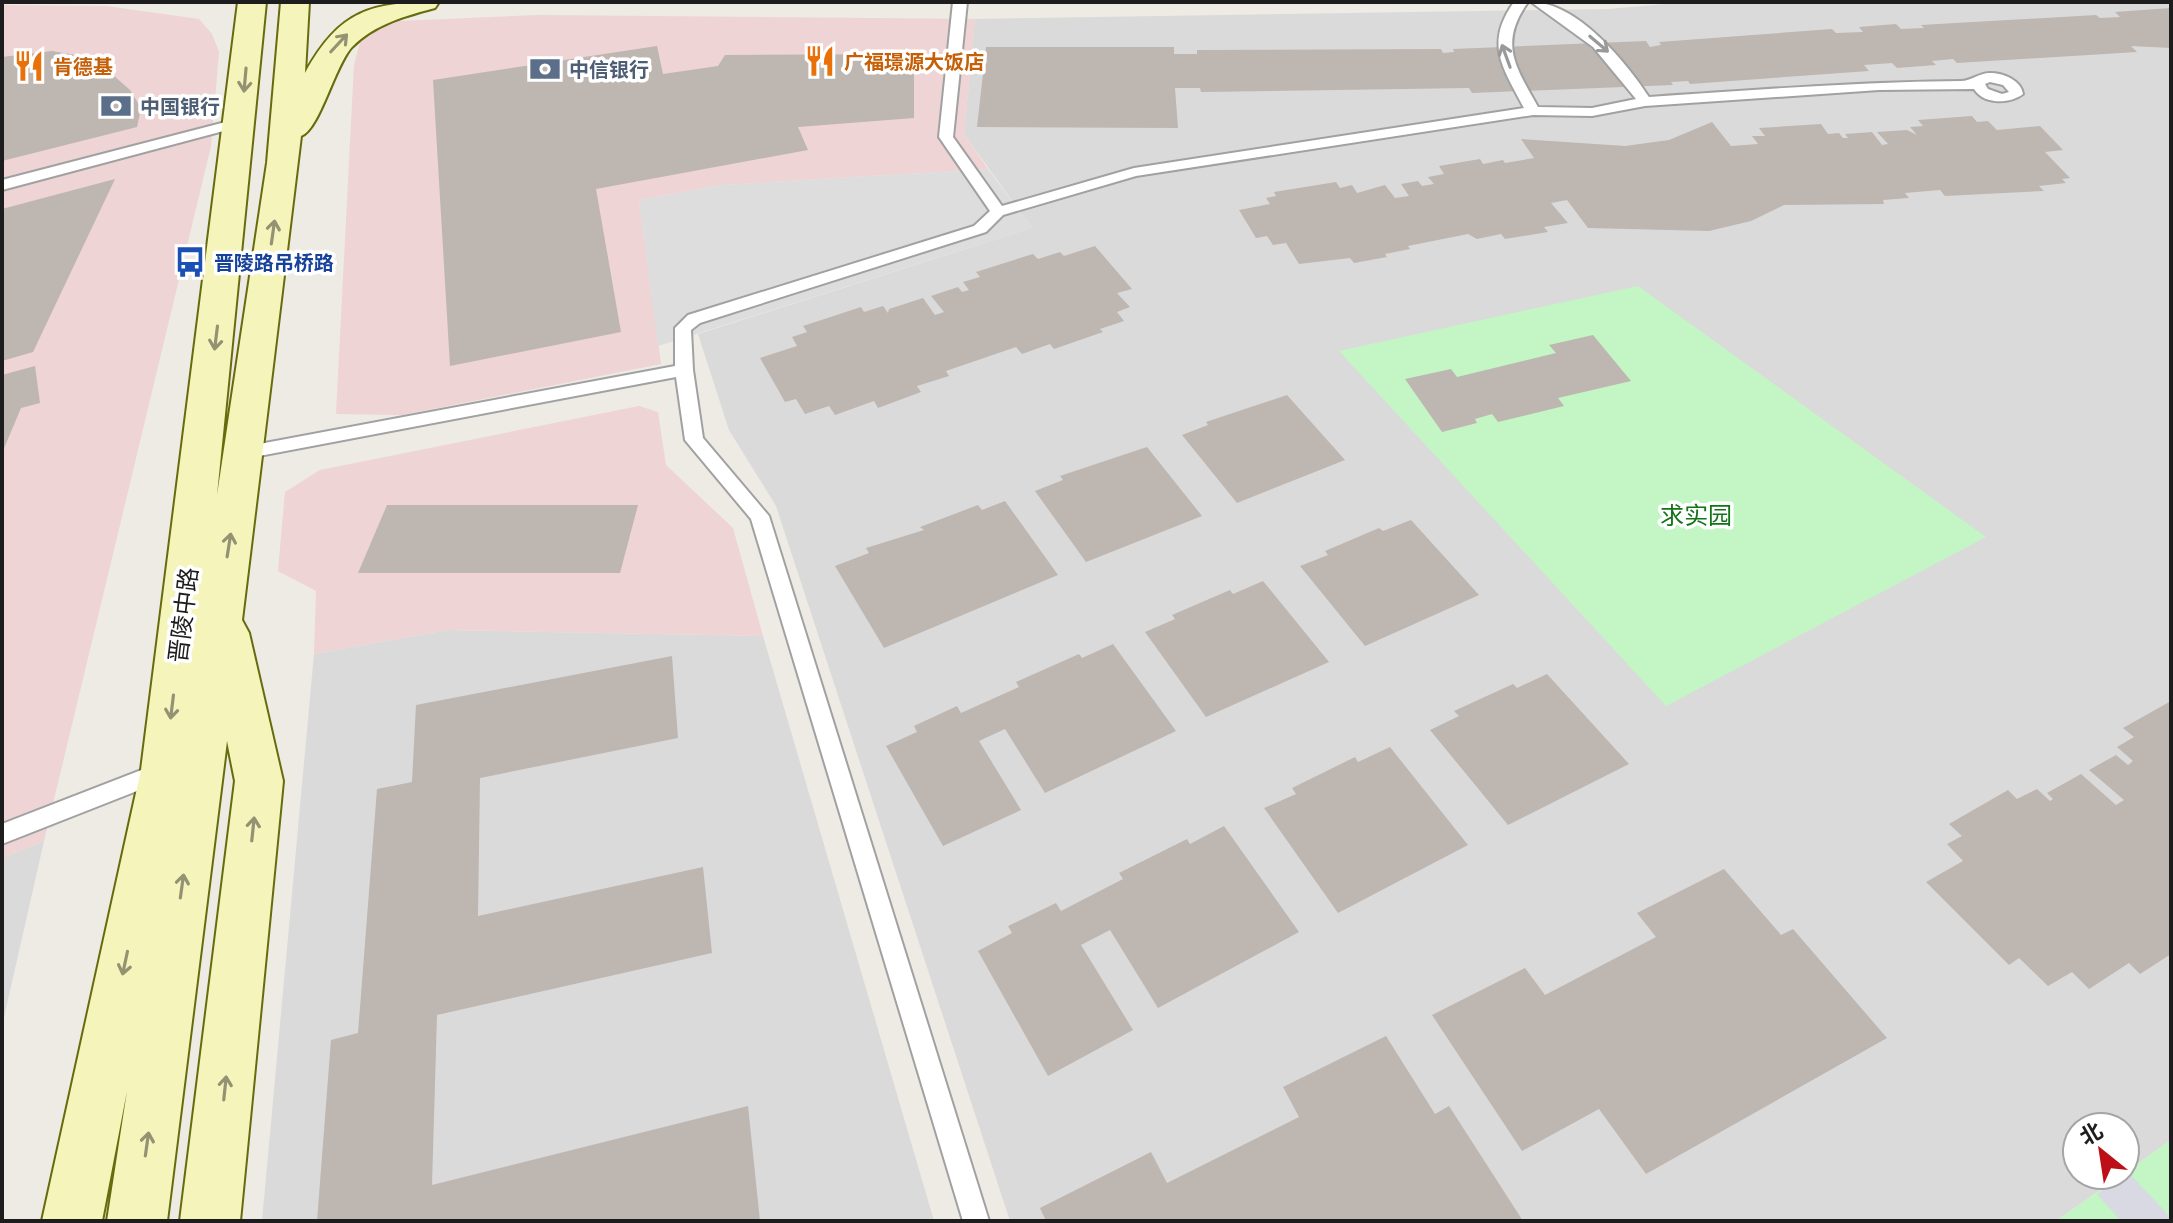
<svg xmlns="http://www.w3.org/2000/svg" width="2173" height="1223" viewBox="0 0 2173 1223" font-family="'Archivo Narrow','Noto Sans SC',sans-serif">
<rect width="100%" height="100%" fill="#eeeae4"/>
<g fill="#dbdada" fill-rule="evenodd">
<path d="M1689,2H2171V1140L2056,1221H1010L776,506L729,430L698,334L1032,228L964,134L975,19L1608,9ZM2077,1127H2125V1175H2077Z"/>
<polygon points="447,630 763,636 934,1221 262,1221 314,654"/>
<polygon points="44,841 2,1026 2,858"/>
</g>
<g fill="#eed4d4">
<polygon points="2,5 106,6 199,19 212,34 219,52 211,146 44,841 2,858"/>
<polygon points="539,15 975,19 964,134 988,169 721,185 639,200 661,364 402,415 336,414 354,65 360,42 378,29 399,21"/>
<polygon points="639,406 658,412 666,465 733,528 763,636 447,630 314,654 316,591 278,571 285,492 320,470"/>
</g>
<g fill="#c4f5c5">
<polygon points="1638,286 1986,537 1666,706 1339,351"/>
<polygon points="2171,1140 2171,1221 2056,1221"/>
</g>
<polygon fill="#ddd" points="988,169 1032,228 658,346 639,200 721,185"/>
<polygon fill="#d8d9e3" points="2129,1173 2171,1218 2171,1221 2121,1221 2097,1194"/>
<g fill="#beb6b1">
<polygon points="2171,8 2171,48 2131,46 2137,52 1957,63 1953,59 1932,61 1936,65 1897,68 1892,63 1864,65 1869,71 1690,84 1688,81 1671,82 1673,85 1472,93 1469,88 1201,92 1200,88 1175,88 1178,128 977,127 986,47 1174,47 1174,54 1197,54 1197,50 1441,49 1443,53 1454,52 1453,49 1646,41 1650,47 1661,45 1659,42 1832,29 1836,33 1863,32 1859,27 1896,24 1901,29 1924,28 1921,25 2096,15 2100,18 2120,17 2115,12"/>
<polygon points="657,46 663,74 718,66 725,55 914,54 914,118 798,127 808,150 596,189 621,332 450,366 433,80"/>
<polygon points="52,51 81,56 105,68 130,90 141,108 137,127 2,161 2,57"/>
<polygon points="1972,116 1977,122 1988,121 1997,130 2040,126 2063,150 2045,152 2070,178 2062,179 2066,183 2039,186 2044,191 1945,196 1940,190 1905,193 1909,198 1883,200 1884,204 1784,205 1751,221 1709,231 1588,228 1567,200 1551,203 1568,223 1544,227 1548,232 1505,239 1501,234 1477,239 1468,234 1408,246 1410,249 1385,254 1387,257 1354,263 1350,258 1299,264 1286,243 1273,245 1267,236 1256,238 1239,210 1270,204 1266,198 1276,196 1274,192 1336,182 1340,188 1352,185 1357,193 1385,185 1395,198 1409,196 1401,184 1418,181 1422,186 1434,184 1428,177 1444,174 1439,166 1480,159 1483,164 1503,160 1505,163 1534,158 1521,139 1625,146 1669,140 1712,122 1731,146 1758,144 1752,136 1765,136 1759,128 1821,124 1828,134 1839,133 1843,138 1848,138 1845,134 1872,132 1882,145 1888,144 1877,132 1907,130 1917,135 1910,127 1923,126 1918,120"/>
<polygon points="115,179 33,352 2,361 2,209"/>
<polygon points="1095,246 1132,289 1117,293 1130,307 1117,312 1124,321 1100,329 1103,332 1054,349 1050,344 1022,354 1016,347 946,371 949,376 917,386 921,392 878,408 874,401 835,415 829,406 805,414 796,399 785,402 760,358 797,346 792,337 807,332 803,326 861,307 864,312 883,306 888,313 889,309 923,298 935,315 944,312 931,296 958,287 962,292 969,290 963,282 980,277 976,272 1033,254 1038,259 1060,252 1064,256"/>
<polygon points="1593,335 1631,381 1558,398 1564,406 1498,422 1492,414 1475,419 1477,423 1442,432 1405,379 1451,369 1457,377 1556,353 1549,345"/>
<polygon points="35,366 40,403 21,408 2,453 2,375"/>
<polygon points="1287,395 1345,460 1237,503 1182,435 1208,425 1206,422"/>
<polygon points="1147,447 1202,516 1086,562 1035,491 1063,480 1060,476"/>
<polygon points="1005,501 1058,575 884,648 835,566 869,553 866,548 924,530 920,527 978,505 982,510"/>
<polygon points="387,505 638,505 620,573 358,573"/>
<polygon points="1411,520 1479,595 1365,646 1300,566 1328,555 1325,551 1379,528 1383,531"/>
<polygon points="1263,581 1329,662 1206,717 1145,632 1175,619 1172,615 1230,590 1233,594"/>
<polygon points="1113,644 1176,731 1045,793 1005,729 979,741 1021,810 943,846 886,746 917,732 914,726 957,706 961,713 1019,687 1016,682 1079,654 1082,658"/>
<polygon points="672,656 678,738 480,778 478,916 703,867 712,953 437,1015 432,1185 748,1106 760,1221 317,1221 331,1040 358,1033 377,789 412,782 416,705"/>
<polygon points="1547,674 1629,764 1508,825 1430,730 1459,716 1454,711 1513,684 1517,688"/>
<polygon points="2171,701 2171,954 2140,974 2129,963 2089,989 2072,972 2048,986 2019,958 2009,965 1926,882 1963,861 1947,844 1962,836 1949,824 2008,790 2017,799 2037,789 2050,801 2053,799 2047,793 2081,774 2116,805 2124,800 2089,770 2116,755 2128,765 2133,761 2117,747 2134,737 2123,728"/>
<polygon points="1390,747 1468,845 1338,913 1264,808 1296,794 1292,788 1355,757 1358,762"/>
<polygon points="1224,826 1299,932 1158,1008 1110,930 1081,945 1133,1030 1048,1076 978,951 1012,933 1008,926 1056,903 1061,911 1123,879 1119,873 1187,839 1190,844"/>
<polygon points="1724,869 1781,935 1793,929 1887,1038 1646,1174 1599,1109 1522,1151 1432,1015 1525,968 1545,995 1656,937 1637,913"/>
<polygon points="1386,1036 1435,1114 1449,1106 1523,1221 1046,1221 1040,1208 1151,1152 1167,1183 1299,1117 1283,1087"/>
</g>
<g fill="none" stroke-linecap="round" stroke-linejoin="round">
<defs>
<g id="service">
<path d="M953,2H967L953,137L1002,206L1134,168L1524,108C1503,68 1484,44 1514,2H1528C1498,44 1516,67 1538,107L1592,108L1636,99L1593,47L1531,2C1577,2 1626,62 1649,97C1753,90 1857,82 1961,81C1971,81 1979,73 1990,73C2003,73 2021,80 2023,94C2010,104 1984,105 1974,89L1879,90L1645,106L1592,116L1533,115L1136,176L1003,215L986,232L700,323L691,330L693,370L703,438L769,516L989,1221H963L751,519L685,440L676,377L243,459L234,453L243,447L675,366V328L688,315L974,226L990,211L939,137ZM1990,82L2003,85L2009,92L2002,94L1988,89L1985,84Z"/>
<polygon points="241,118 248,122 246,125 2,190 2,180"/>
<polygon points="162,762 170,764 173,771 170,778 2,844 2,824"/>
</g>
<path id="secondary" d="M238,2H266L217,495L267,163L281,2H309L305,73C340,10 371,2 439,2L435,8C405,16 375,24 352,47C335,65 319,131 301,136L242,620L249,633L283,781L240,1221H180L235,781L227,741L167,1221H107L127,1091L102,1221H42L141,770Z"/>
</defs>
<use href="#service" stroke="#a1a1a1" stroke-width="4"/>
<use href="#secondary" stroke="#666c0d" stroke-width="4"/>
<use href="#service" fill="#fff" fill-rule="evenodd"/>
<use href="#secondary" fill="#f4f4bb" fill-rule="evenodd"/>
</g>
<defs><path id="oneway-shaft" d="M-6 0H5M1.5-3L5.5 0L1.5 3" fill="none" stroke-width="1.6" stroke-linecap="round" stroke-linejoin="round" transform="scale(2)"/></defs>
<g stroke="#939374">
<use href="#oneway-shaft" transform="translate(339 43) rotate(-47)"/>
<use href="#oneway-shaft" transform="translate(245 80) rotate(95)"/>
<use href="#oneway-shaft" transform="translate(273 232) rotate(-82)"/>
<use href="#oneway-shaft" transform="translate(216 338) rotate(97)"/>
<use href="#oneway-shaft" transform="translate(229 545) rotate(-81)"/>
<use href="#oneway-shaft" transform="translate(172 707) rotate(97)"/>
<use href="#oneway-shaft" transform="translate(253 829) rotate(-84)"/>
<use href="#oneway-shaft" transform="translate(182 886) rotate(-82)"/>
<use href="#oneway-shaft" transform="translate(125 963) rotate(102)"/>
<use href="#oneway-shaft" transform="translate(225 1088) rotate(-84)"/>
<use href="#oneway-shaft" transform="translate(147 1144) rotate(-82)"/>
</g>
<g stroke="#999">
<use href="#oneway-shaft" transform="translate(1599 44) rotate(40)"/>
<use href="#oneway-shaft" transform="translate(1506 56) rotate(-110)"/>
</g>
<defs>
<symbol id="restaurant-bare" viewBox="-9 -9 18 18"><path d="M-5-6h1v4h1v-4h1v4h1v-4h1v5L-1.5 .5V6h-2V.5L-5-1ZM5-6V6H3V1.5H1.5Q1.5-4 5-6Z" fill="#e8710a" stroke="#fff" stroke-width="2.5" paint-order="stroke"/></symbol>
<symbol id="bank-bare" viewBox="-9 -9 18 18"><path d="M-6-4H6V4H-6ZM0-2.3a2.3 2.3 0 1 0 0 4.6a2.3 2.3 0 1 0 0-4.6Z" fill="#5c6f8a" stroke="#fff" stroke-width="2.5" paint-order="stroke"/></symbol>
<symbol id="bus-bare" viewBox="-9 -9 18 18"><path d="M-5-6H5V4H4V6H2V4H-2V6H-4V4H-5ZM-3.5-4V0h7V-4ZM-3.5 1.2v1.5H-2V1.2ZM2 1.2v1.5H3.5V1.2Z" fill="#1a4fb4" stroke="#fff" stroke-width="2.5" paint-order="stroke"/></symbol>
</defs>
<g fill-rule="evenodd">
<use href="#restaurant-bare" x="798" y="39" width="44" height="44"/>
<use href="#restaurant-bare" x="7" y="44" width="44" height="44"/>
<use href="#bank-bare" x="523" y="47" width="44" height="44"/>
<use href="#bank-bare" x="94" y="84" width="44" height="44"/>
<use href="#bus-bare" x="168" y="240" width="44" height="44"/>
</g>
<g text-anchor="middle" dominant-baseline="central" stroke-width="7" stroke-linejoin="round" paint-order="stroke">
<g font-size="20" font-weight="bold" fill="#c56008" stroke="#fff" text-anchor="start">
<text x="844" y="61">广福璟源大饭店</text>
<text x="53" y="66">肯德基</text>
</g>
<g font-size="20" font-weight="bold" fill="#4e5e75" stroke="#fff" text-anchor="start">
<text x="569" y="69">中信银行</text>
<text x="140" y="106">中国银行</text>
</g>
<g font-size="20" font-weight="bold" fill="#164399" stroke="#fff" text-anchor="start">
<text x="214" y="262">晋陵路吊桥路</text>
</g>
<g font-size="24" fill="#137317" stroke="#fff">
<text x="1696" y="515">求实园</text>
</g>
<g font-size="24" fill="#1d1d1d" stroke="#fff">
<text transform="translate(183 615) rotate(-83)">晋陵中路</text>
</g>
</g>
<rect width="2173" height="1223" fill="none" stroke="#1d1d1d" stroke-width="8"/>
<g transform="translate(2101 1151) rotate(330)"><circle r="38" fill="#ffffff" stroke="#a5a5a5" stroke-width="2"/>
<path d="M0-6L14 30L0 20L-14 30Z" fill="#bc0f17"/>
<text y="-12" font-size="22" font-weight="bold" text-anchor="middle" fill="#1d1d1d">北</text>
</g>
</svg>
